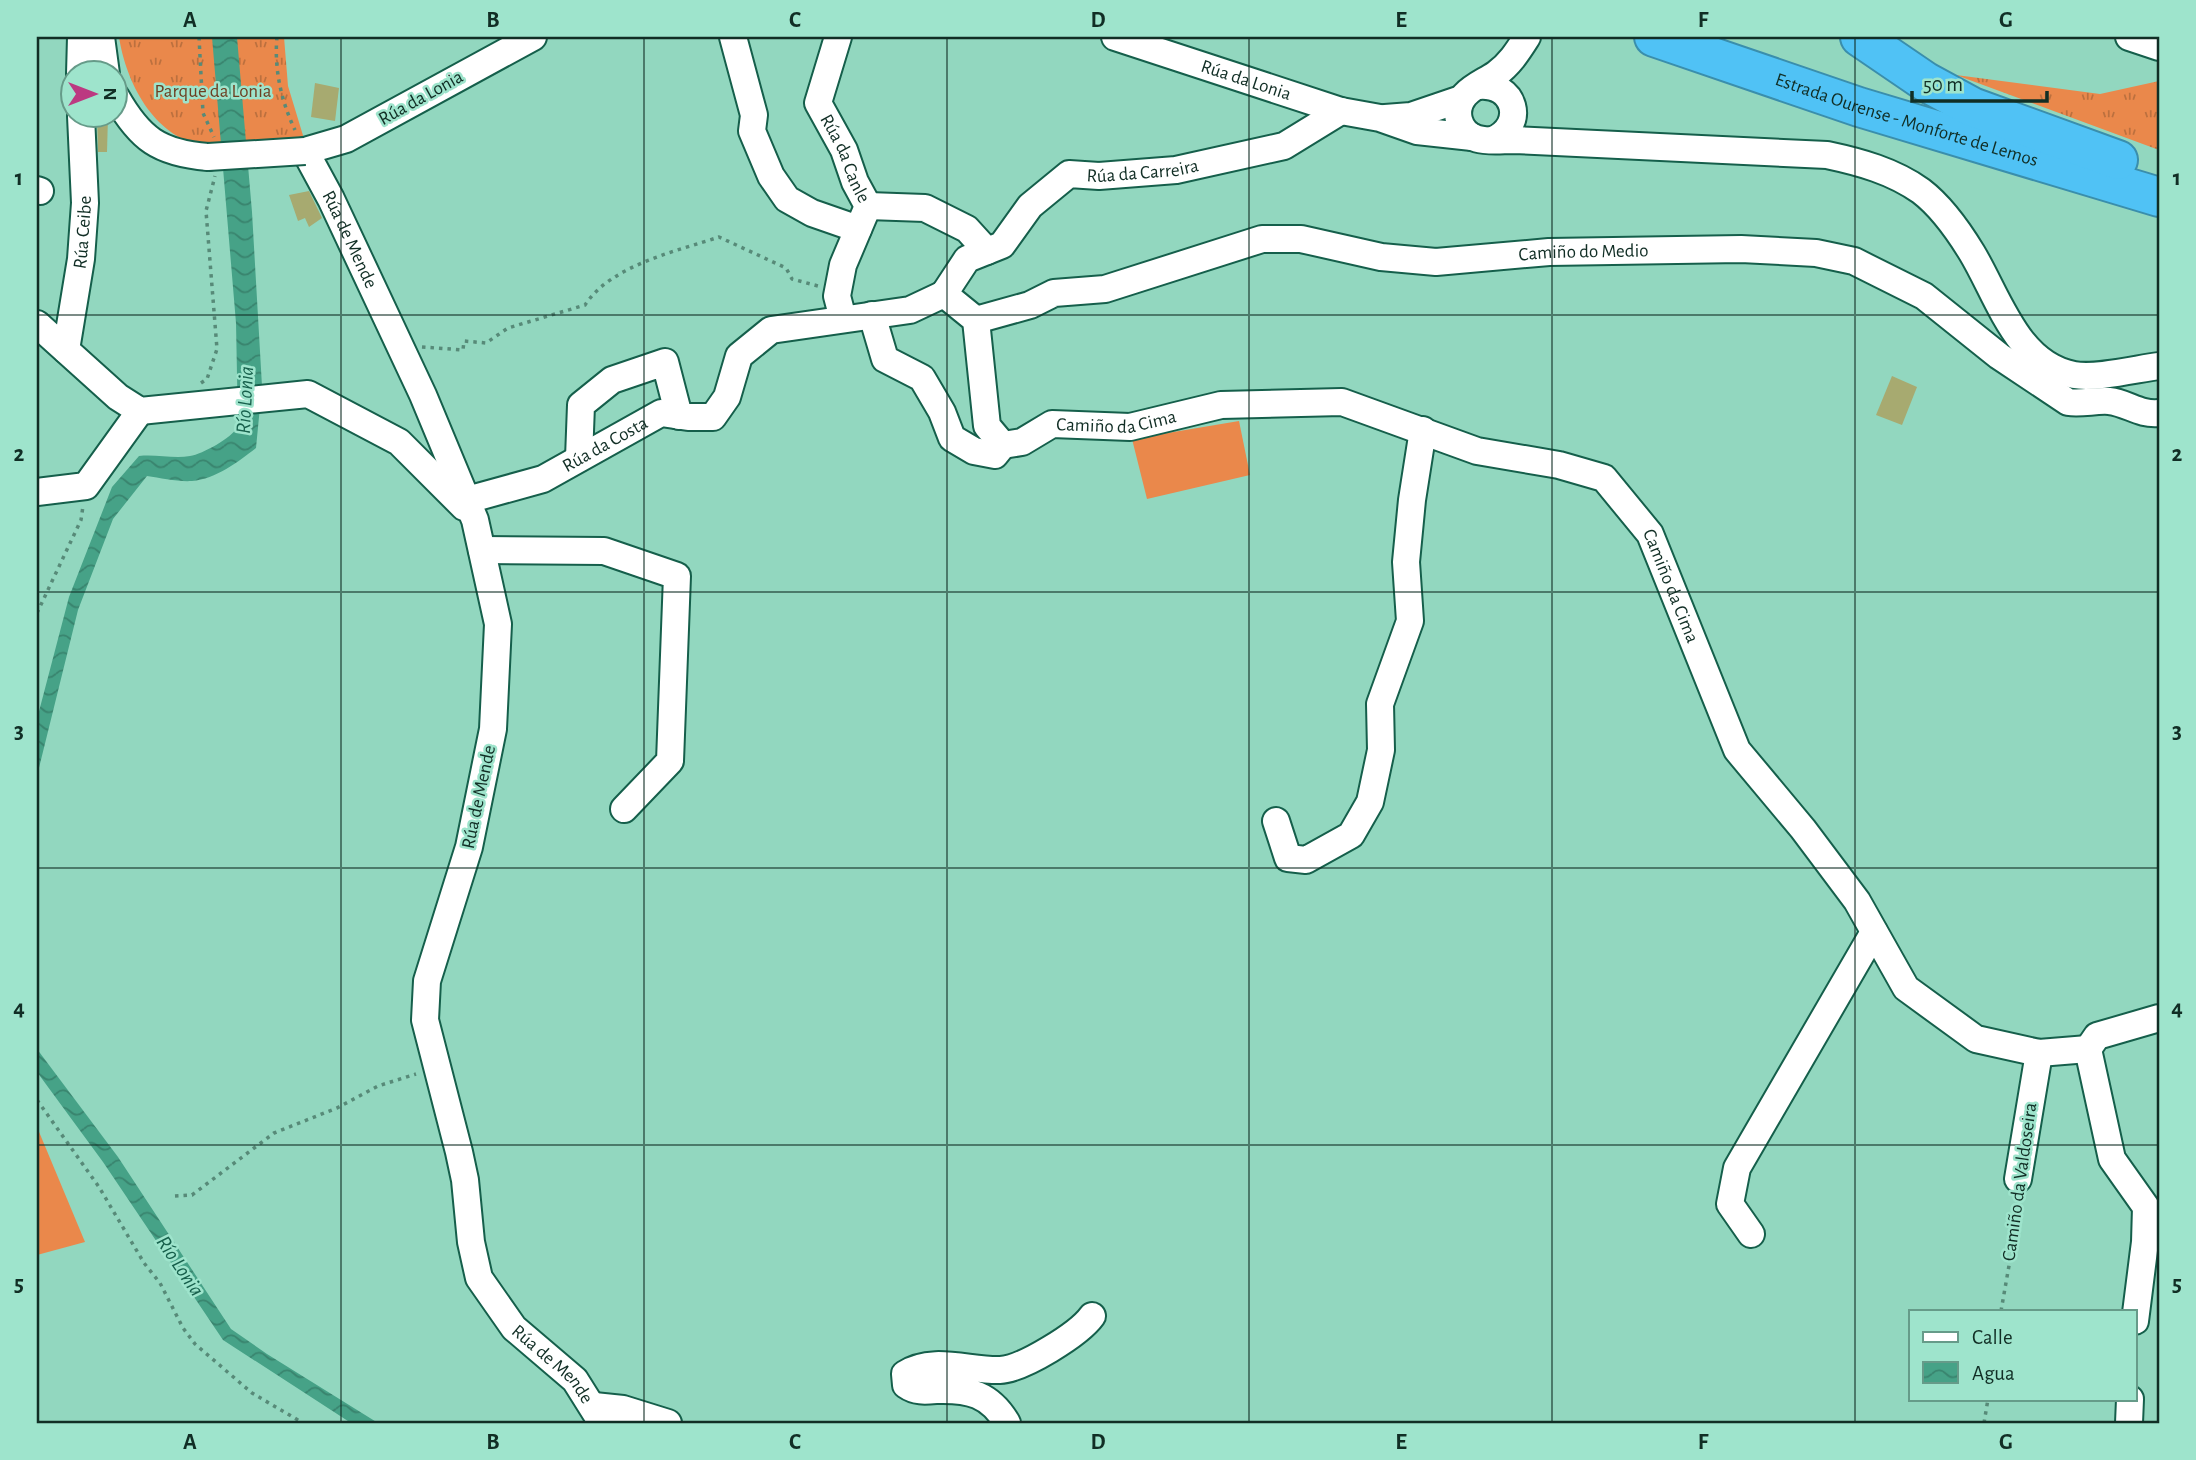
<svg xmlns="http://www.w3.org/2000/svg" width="2196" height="1460" viewBox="0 0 2196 1460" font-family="'Alegreya Sans',sans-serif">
<defs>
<pattern id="grass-tufts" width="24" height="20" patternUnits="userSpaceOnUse" patternTransform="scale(1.75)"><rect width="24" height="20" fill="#ea884b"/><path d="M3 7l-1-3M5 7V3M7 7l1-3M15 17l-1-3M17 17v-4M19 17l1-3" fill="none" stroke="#bc703e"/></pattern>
<pattern id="water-waves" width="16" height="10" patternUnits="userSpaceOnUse" patternTransform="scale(1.75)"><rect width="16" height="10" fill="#46a287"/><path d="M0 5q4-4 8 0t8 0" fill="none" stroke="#39846e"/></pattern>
</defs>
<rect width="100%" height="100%" fill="#92d7bf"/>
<g fill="url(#grass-tufts)">
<path d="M119,37H284L288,86L305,142C282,143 258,144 235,145C225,145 212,148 203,146C153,136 126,82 119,37Z"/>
<polygon points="1956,75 2100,94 2159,81 2159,150"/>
</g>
<g fill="#ea884b">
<polygon points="1239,421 1250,475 1147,499 1132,439"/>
<polygon points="37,1127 85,1242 37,1255"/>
</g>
<g fill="url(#water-waves)">
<path d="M212,37H237L252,212L262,386L256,448C238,462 216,479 192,481C178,482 161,478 147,476L113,519L78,610L37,776V719L69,597L112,487L139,456C156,454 174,459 190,456C203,454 231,438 238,427L236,323Z"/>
<polygon points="37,1049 118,1157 231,1329 267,1354 378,1423 351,1423 223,1340 103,1162 37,1072"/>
</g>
<g fill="#a7aa70">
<polygon points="315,83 339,88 335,121 311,117"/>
<polygon points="97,116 108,116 107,152 98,152"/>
<polygon points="309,191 322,218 309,227 305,218 298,221 289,195"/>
<polygon points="1892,376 1917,387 1902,425 1876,415"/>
</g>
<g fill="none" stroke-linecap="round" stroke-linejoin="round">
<defs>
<g id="minor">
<polyline points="101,37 106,74"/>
<path id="s1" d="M533,37L346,139L305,151L331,199L423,395L475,520L498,624L493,729L469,847L427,981L425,1020L459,1152L465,1180L471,1242L479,1278L514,1328L575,1380L602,1423"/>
<polyline points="733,37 754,115 752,131 771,176 787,199 812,213 858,229"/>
<path id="s2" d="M838,37L818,103L844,150L855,182L868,206L843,265L837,296L843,319"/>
<path id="s3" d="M1115,37L1341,111L1380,118L1417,131L1472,137"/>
<path d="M1527,37C1518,51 1510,64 1496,74C1486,81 1473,86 1465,95C1459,102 1457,112 1459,120C1466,146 1494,140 1514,140L1827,155C1860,162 1893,171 1921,191C1942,207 1958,230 1972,253C1998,296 2017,365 2074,375C2096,379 2136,369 2159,366"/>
<polyline points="2129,37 2159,47"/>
<polyline points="80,74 81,37"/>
<path d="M1478,86C1515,82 1527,125 1493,140"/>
<path d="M116,97C140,139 159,153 208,157"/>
<polyline points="1385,118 1411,116 1461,99"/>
<polyline points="37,190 40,191"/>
<polyline points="868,206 925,208 967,229 987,251"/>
<path id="s4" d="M944,294L967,259L1002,245L1030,206L1069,174L1099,176L1176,170L1284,146L1341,111"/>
<polyline points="944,294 976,320 987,426 1003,445"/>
<polyline points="872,315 885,359 922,378 942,412 952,438 974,451 995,455 1003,445"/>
<path id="s5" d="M976,320L1030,305L1054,293L1105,289L1262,239H1301L1381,257L1436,262L1549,252L1741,249L1816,253L1854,261L1924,296L1999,356L2068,402C2082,404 2095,400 2109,401C2128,403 2139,415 2159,413"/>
<polyline points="37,324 118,397 140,411 308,394 399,442 464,507"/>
<path id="s6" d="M66,350L81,259L85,203L81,116"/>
<path id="s7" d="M1003,445L1022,442L1052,424L1130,427L1221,405L1342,402L1477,451L1559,465L1604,478L1650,534L1737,750L1803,829L1857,901L1906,988L1976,1039L2039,1053L2088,1049"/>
<polyline points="579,458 581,405 612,380 665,362 679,416"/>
<polyline points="37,492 86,486 140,411"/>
<path id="s8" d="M467,500L543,479L661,413L688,417H713L727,397L739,356L771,330L910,310L944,294"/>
<polyline points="482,550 604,551 677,576 670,761 624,809"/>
<polyline points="1276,821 1288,858 1306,860 1351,835 1370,802 1381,750 1380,704 1410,621 1406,562 1412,500 1423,430"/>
<polyline points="2088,1049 2112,1159 2146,1207 2145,1242 2135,1321"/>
<polyline points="2088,1049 2097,1036 2159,1018"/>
<polyline points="2018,1179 2039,1053"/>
<polyline points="1751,1234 1730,1204 1737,1168 1874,932"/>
<polyline points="594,1406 623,1409 668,1423"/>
<path d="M1007,1423C990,1394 969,1389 937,1390C925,1391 916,1392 906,1385L905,1374C933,1356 969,1371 1000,1370C1023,1369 1079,1334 1092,1316"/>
<polyline points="2129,1423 2130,1399"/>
</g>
<g id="highway">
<path id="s9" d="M1654,37L1859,107L2159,197"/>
<polyline points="1860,37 1926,82 1972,107 2118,160"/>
</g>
</defs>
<use href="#minor" stroke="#155f4b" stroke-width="30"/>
<use href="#highway" stroke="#3a8eac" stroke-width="42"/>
<g stroke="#578a78" stroke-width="3.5" stroke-dasharray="3.5 5" stroke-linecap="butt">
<polyline points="199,37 203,113 214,137"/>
<path d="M277,37C274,68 281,101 295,130"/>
<path d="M422,347L463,350L464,341L486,343L508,328L585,305C611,265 677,251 719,237L786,268L792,279L818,286"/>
<polyline points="201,383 207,379 217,349 206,211 215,176"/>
<polyline points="37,613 81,520 83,506"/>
<polyline points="37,1100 99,1187 144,1263 160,1283 183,1328 195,1344 252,1393 303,1423"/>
<polyline points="175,1196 192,1195 274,1133 337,1108 378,1086 416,1074"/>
<polyline points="2001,1311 2019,1209 2018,1199"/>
<polyline points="1984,1423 1988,1399"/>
</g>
<use href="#minor" stroke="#fff" stroke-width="26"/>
<use href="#highway" stroke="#50c2f5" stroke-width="38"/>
<defs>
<polyline id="minor-bridge" points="208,157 305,151"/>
</defs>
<use href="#minor-bridge" stroke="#155f4b" stroke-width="30" stroke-linecap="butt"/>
<use href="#minor-bridge" stroke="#fff" stroke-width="26"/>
</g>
<path fill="none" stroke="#112e25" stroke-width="2" stroke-opacity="0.55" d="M341,37V1423M644,37V1423M947,37V1423M1249,37V1423M1552,37V1423M1855,37V1423M37,315H2159M37,592H2159M37,868H2159M37,1145H2159"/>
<g text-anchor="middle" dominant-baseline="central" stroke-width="5" stroke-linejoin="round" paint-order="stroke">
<g font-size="19" fill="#112e25" stroke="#9ee4cc">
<text stroke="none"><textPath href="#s3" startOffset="138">Rúa da Lonia</textPath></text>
<text transform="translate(421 98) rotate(-29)">Rúa da Lonia</text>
<text stroke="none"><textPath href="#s9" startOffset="266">Estrada Ourense - Monforte de Lemos</textPath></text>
<text stroke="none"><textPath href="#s2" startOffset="131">Rúa da Canle</textPath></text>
<text stroke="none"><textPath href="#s4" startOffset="252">Rúa da Carreira</textPath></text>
<text stroke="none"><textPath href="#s6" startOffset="119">Rúa Ceibe</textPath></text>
<text stroke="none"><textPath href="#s1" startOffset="355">Rúa de Mende</textPath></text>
<text stroke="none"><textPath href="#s5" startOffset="623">Camiño do Medio</textPath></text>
<text stroke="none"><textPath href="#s7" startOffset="119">Camiño da Cima</textPath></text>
<text stroke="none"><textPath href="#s8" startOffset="150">Rúa da Costa</textPath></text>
<text stroke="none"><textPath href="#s7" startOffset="749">Camiño da Cima</textPath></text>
<text transform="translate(479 797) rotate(-78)">Rúa de Mende</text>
<text transform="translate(2020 1182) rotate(-82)">Camiño da Valdoseira</text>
<text stroke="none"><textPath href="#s1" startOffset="1552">Rúa de Mende</textPath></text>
</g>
<g font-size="19" fill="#6d3f22" stroke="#9ee4cc">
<text x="213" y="91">Parque da Lonia</text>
</g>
<g font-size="21" font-style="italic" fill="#17604c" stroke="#9ee4cc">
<text transform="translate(245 400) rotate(-87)">Río Lonia</text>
<text transform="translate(180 1266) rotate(56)">Río Lonia</text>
</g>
</g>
<rect width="2196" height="1460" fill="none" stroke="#9ee4cc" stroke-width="77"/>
<rect x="1909" y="1310" width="228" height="91" fill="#9ee4cc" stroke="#669b89" stroke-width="2"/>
<rect x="1923" y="1332" width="35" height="10" fill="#ffffff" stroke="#669b89" stroke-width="2"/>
<text x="1972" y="1344" font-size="21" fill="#112e25">Calle</text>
<rect x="1923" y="1362" width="35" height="21" fill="url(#water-waves)" stroke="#669b89" stroke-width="2"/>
<text x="1972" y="1380" font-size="21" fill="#112e25">Agua</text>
<g transform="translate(94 94) rotate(90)"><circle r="33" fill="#9ee4cc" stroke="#669b89" stroke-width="2"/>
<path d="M0-5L12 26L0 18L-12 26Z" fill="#bc3981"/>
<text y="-10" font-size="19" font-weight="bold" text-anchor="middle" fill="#112e25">N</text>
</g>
<path d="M1912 91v10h135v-10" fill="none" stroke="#112e25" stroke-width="3.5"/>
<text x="1923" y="91" font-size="21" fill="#112e25" stroke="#9ee4cc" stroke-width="5" paint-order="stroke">50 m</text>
<rect x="38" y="38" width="2120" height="1384" fill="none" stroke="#112e25" stroke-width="2.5"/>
<g font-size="23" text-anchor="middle" font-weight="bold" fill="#112e25">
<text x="190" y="27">A</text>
<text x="493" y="27">B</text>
<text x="795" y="27">C</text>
<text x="1098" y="27">D</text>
<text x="1401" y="27">E</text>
<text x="1703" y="27">F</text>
<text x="2006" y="27">G</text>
<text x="19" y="185">1</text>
<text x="2177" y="185">1</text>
<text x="19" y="461">2</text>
<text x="2177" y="461">2</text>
<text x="19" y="738">3</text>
<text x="2177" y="738">3</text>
<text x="19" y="1015">4</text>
<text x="2177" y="1015">4</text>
<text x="19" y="1291">5</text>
<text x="2177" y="1291">5</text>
<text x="190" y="1449">A</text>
<text x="493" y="1449">B</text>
<text x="795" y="1449">C</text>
<text x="1098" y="1449">D</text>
<text x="1401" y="1449">E</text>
<text x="1703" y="1449">F</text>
<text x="2006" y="1449">G</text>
</g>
</svg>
